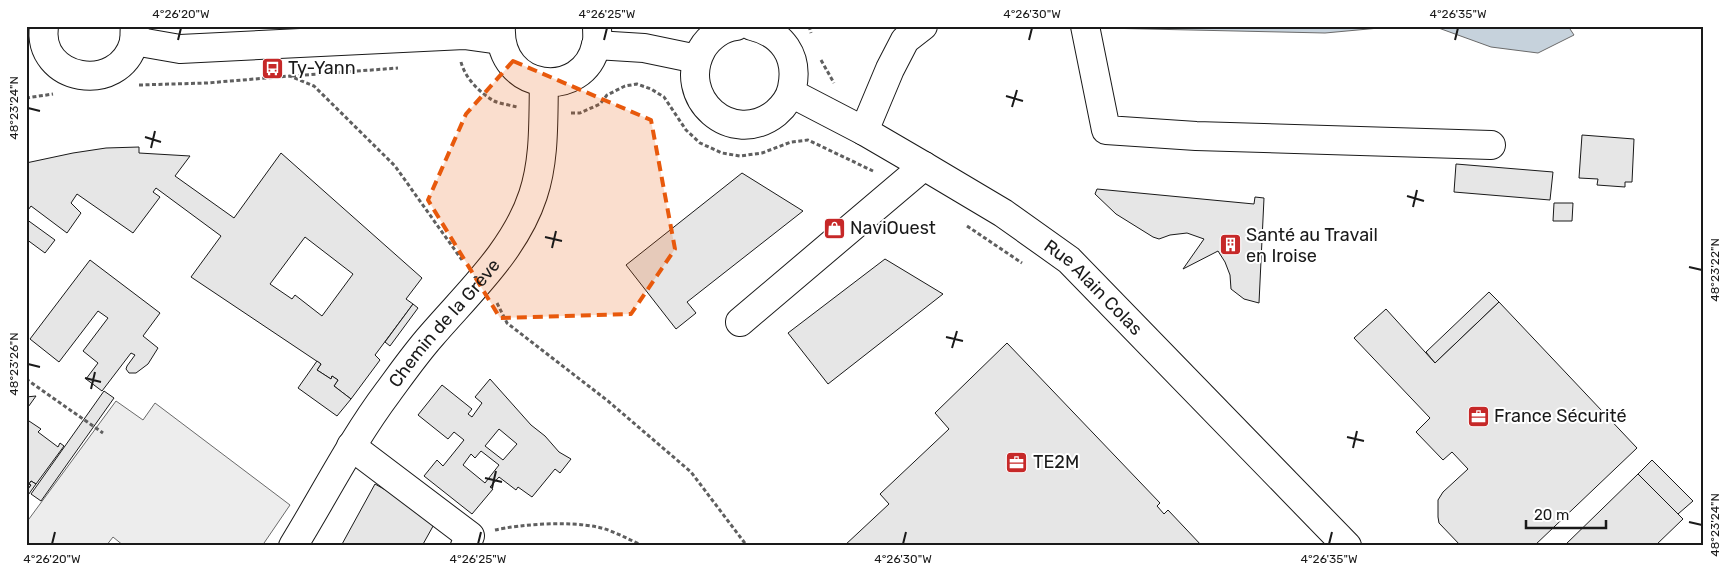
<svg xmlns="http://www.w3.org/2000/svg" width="1729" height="572" viewBox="0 0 1729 572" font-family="Rubik,sans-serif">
<rect width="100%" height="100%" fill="#fff"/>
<polygon fill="#ededed" stroke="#6a6a6a" points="116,401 143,420 155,403 290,505 262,546 124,546 113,537 106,546 26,546 26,523"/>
<g fill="#c6d2dc" stroke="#6a6a6a">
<polygon points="1101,26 1401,26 1325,33 1102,28"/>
<polygon points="1433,26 1568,26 1574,35 1538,53 1491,47"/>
</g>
<g fill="#e6e6e6" stroke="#1a1a1a" fill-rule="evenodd">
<polygon points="1582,135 1634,139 1632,182 1625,182 1625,187 1597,185 1598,179 1579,178"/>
<path d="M139,147V153L190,156L175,176L234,218L281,153L422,278L406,299L413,304L375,355L380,360L351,399L334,386L338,380L332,376L331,379L317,370L321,364L191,277L221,236L156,188L153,192L160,197L133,233L77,194L71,203L81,213L67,233L31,206L26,213V163L73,153L106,148ZM305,237L353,274L322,316L295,295L292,299L270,284Z"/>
<polygon points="1456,164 1553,172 1550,200 1454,192"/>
<polygon points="742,173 803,211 687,302 696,313 676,329 626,265"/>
<polygon points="1097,189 1254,204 1255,197 1264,198 1259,303 1244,299 1231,289 1230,275 1225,262 1218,251 1183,269 1204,239 1187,233 1170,235 1159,239 1153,237 1116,214 1095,194"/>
<polygon points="1554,203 1573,203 1572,221 1553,221"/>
<polygon points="26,219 55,240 45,253 26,239"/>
<polygon points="885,259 943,294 828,384 788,333"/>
<polygon points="90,260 160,313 143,336 158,348 148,364 136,373 129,373 126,369 127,366 135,355 131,353 102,391 86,379 98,363 83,351 108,318 98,311 59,362 30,339"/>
<polygon points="1489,292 1499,302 1435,363 1426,352"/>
<polygon points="1499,302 1637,448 1534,546 1461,546 1439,523 1438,517 1438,500 1443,492 1468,469 1452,452 1443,460 1416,432 1430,418 1354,338 1386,309 1435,363"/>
<polygon points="413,304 418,308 390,346 385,342"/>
<polygon points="1007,343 1160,503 1157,506 1164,514 1168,510 1202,546 844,546 889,504 880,494 949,429 935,413"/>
<polygon points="317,361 321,364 317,370 331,379 332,376 338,380 334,386 351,399 337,416 298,388"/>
<path d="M490,379L531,425L545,436L559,452L571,459L560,473L555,469L532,497L518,487L516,490L499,477L490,487L493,489L472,514L424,476L437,460L443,466L464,440L454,432L448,439L418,415L442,385L472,409L468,414L472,417L482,403L475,397ZM499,429L517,444L503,460L485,446ZM481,451L499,465L485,483L463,465L471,454L475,458Z"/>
<polygon points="104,391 114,398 41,501 31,494"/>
<polygon points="36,396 26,410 26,397"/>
<polygon points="26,419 41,429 38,432 58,447 60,443 64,446 36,484 31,481 29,484 31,485 26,492"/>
<polygon points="1652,460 1693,501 1678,514 1638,474"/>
<polygon points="1638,474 1683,519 1655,546 1564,546"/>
<polygon points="31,481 36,484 26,498 26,492 31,485 29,484"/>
<polygon points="375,484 437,519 422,546 341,546"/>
</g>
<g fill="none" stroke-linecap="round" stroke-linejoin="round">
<defs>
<g id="minor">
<path d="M44,26C36,81 119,96 134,42C135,37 134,31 135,26"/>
<path d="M501,26C497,93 584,101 596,45C598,40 597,32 597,26"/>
<path d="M736,26C723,27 709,37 702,49C675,98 732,148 776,113C784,106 790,98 792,88C799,56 782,33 752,26"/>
<polyline points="1085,26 1106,130 1196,136 1491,145"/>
<polyline points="134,41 180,49 464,35 500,40"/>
<polyline points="596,45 644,48 697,59"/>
<path id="s1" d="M791,93L864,131L924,166L1003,213L1069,260L1347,546"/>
<polyline points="864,131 890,69 905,40 923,26"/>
<polyline points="740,322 924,166"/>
<polyline points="351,446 470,536 465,546"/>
<path id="s2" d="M293,546C325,494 352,440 388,392C402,373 416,353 432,335C469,292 515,250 533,195C545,159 543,120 544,83"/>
</g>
</defs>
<use href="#minor" stroke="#1a1a1a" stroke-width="30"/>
<g stroke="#5f5f5f" stroke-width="3" stroke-dasharray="4 2.5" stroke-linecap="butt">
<polyline points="809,26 811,33"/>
<polyline points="821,60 834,83"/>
<path d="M461,62C465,78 480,93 494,101C501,104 510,105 517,107"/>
<polyline points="292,76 398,68"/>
<polyline points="139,85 207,83 290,76 314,86 395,166 462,260"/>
<polyline points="26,98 53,94"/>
<polyline points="571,113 580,113 600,104 607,95 625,86 637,84 651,89 664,97 686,130 700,143 722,153 740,156 762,153 791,142 808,140 873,171"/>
<polyline points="967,226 1022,263"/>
<polyline points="497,303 507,323 608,401 691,472 747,546"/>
<polyline points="26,379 103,433"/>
<path d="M495,530C522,524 569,521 597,527C613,530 629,540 644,546"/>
</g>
<use href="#minor" stroke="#fff" stroke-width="28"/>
</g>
<path fill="#e8590c" fill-opacity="0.2" stroke="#e8590c" stroke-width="4" stroke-dasharray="10 6" stroke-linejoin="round" d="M513,61L651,120L675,249L631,314L500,318L428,200L466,114Z"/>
<path fill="none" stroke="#1a1a1a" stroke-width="2" d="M178,40L181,28M604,40L607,28M1029,40L1032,28M1455,40L1458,28M1006,96L1023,101M1012,107L1017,90M28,108L40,111M145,137L161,142M151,148L155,131M1407,196L1424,201M1413,207L1417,190M545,237L562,241M552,248L556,231M1689,267L1702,270M946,337L963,341M952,348L957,331M28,364L40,367M85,378L101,382M91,389L95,372M1347,437L1364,441M1353,448L1357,431M485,478L502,482M492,488L496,471M1689,522L1702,525M52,544L55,532M478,544L481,532M903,544L906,532M1329,544L1332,532"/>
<defs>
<symbol id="bus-square" viewBox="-11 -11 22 22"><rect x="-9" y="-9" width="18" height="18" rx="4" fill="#c62828" stroke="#fff"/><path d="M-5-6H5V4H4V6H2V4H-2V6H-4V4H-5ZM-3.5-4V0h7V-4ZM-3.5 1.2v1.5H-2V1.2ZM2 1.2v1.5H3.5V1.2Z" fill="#fff"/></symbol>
<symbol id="shop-square" viewBox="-11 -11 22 22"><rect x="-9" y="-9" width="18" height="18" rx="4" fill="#c62828" stroke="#fff"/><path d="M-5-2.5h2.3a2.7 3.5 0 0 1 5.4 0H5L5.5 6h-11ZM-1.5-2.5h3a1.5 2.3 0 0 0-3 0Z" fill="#fff"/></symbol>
<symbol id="building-square" viewBox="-11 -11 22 22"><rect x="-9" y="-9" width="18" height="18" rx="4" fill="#c62828" stroke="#fff"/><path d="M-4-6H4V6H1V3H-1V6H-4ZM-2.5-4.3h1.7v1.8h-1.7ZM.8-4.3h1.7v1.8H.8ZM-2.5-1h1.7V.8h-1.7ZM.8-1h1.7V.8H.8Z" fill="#fff"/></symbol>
<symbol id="office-square" viewBox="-11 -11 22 22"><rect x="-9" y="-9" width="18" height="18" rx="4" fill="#c62828" stroke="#fff"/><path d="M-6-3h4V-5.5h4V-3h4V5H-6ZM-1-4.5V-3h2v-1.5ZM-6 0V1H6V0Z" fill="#fff"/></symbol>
</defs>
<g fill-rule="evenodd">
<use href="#bus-square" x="260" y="56" width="25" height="25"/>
<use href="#shop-square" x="822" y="216" width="25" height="25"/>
<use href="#building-square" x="1218" y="232" width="25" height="25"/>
<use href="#office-square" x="1466" y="404" width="25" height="25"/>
<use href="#office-square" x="1004" y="450" width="25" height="25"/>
</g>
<g text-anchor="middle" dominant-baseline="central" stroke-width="4" stroke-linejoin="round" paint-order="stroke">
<g font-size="18" fill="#1a1a1a" stroke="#fff" text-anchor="start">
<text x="288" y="68">Ty-Yann</text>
<text x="850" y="228">NaviOuest</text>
<text x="1246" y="235">Santé au Travail<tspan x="1246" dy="21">en Iroise</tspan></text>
<text x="1494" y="416">France Sécurité</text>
<text x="1033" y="462">TE2M</text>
</g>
<g font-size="18" fill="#1a1a1a" stroke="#fff">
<text stroke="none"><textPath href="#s1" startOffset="361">Rue Alain Colas</textPath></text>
<text stroke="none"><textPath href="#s2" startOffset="270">Chemin de la Grève</textPath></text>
</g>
</g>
<rect width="1729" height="572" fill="none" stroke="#ffffff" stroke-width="55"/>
<path d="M1526 520v8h80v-8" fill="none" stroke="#1a1a1a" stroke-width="2.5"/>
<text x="1534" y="520" font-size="15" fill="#1a1a1a" stroke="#ffffff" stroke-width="4" paint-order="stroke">20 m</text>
<rect x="28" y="28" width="1674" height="516" fill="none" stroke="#1a1a1a" stroke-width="2"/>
<g font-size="12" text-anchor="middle" fill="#1a1a1a">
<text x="181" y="18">4°26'20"W</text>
<text x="607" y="18">4°26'25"W</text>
<text x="1032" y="18">4°26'30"W</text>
<text x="1458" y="18">4°26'35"W</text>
<text transform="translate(14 108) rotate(-90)" y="4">48°23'24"N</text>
<text transform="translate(1715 270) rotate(-90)" y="4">48°23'22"N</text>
<text transform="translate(14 364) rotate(-90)" y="4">48°23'26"N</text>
<text transform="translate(1715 525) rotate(-90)" y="4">48°23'24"N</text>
<text x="52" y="563">4°26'20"W</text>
<text x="478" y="563">4°26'25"W</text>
<text x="903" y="563">4°26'30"W</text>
<text x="1329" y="563">4°26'35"W</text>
</g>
</svg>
